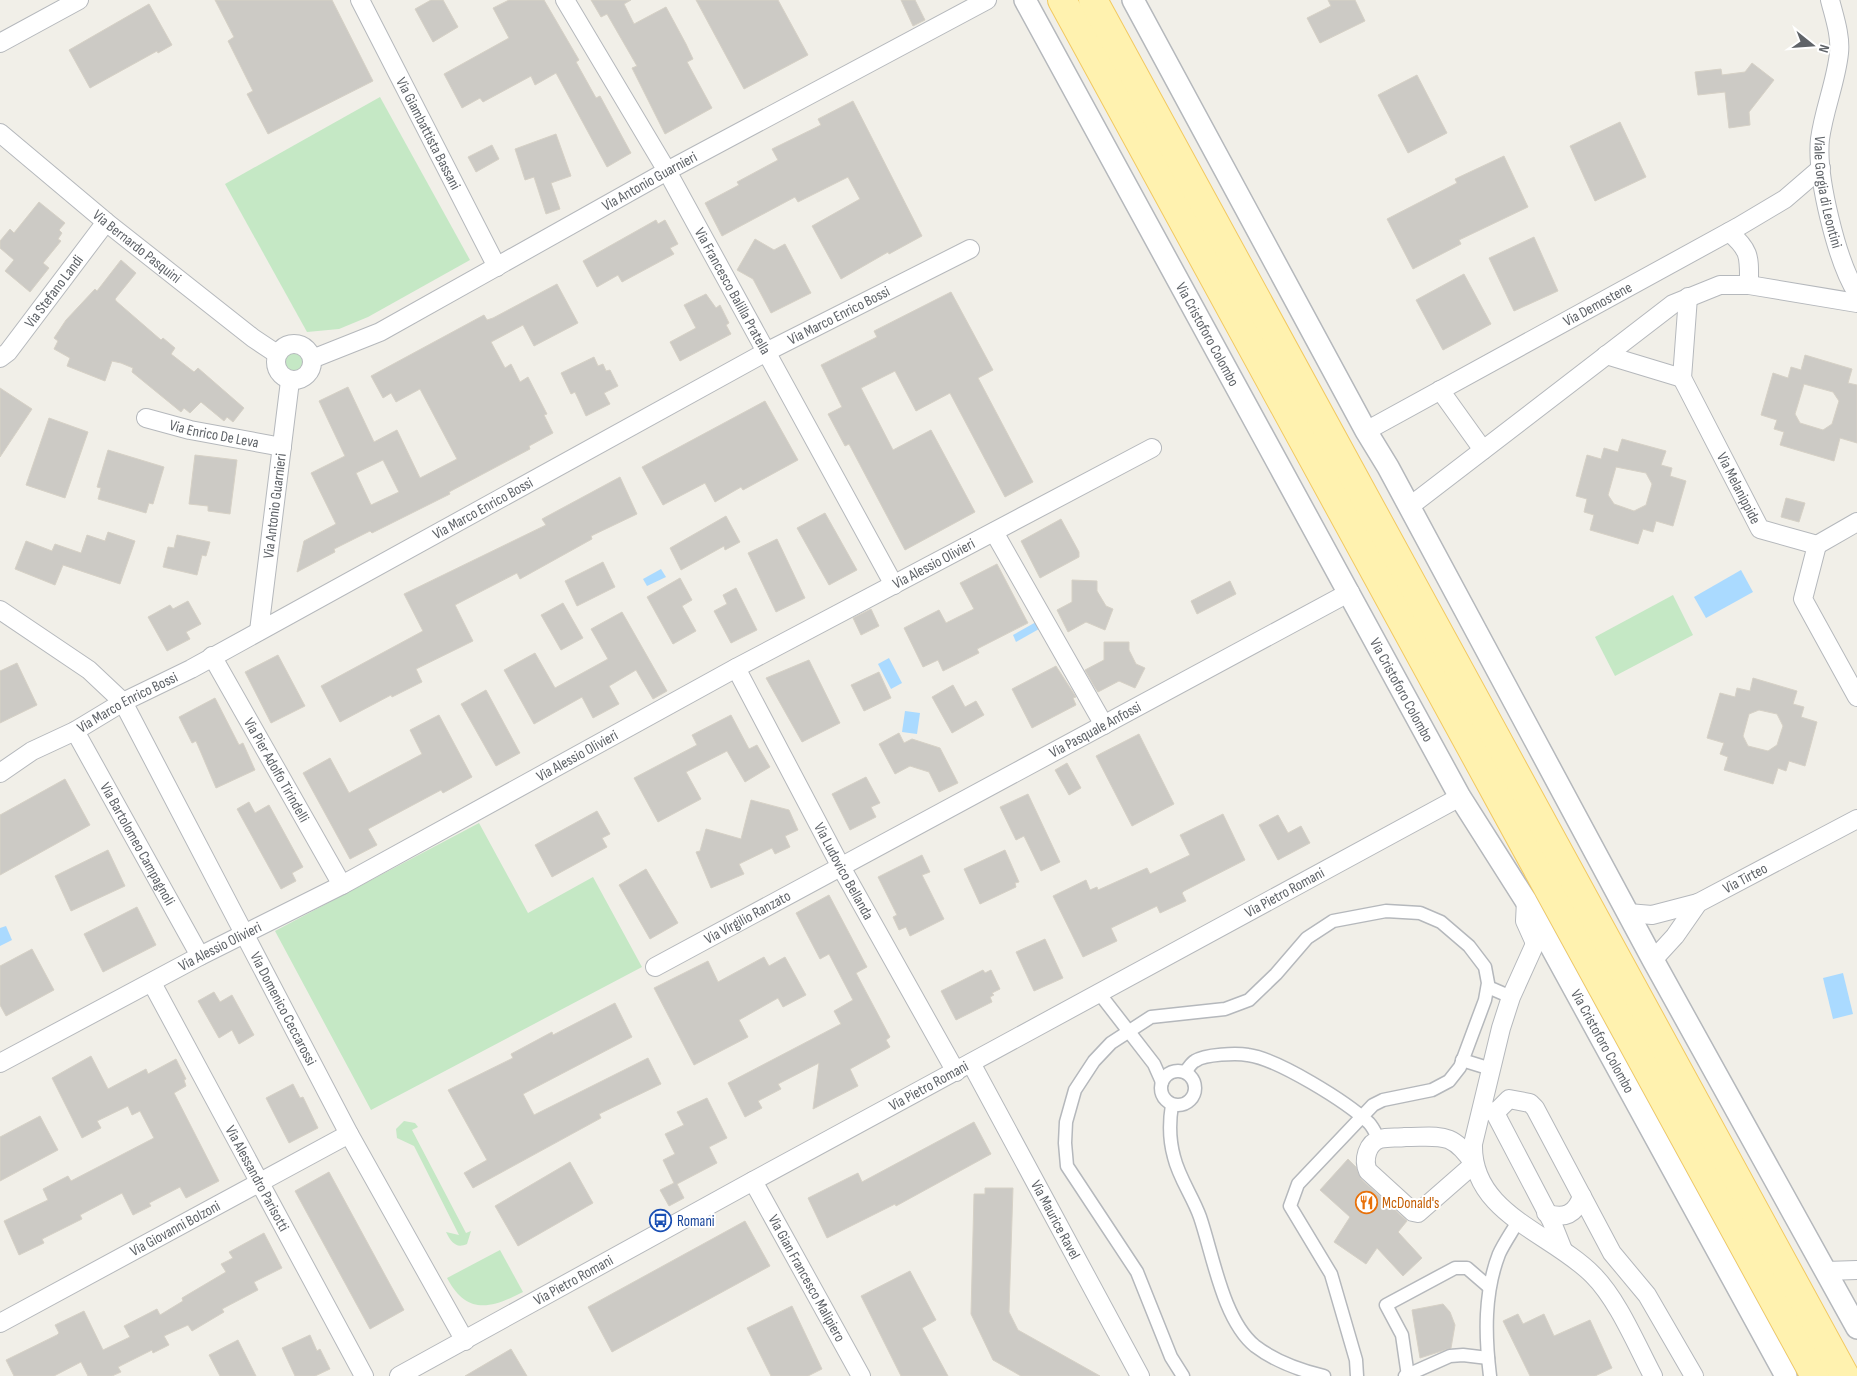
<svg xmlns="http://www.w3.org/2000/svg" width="1857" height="1376" viewBox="0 0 1857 1376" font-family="'Sofia Sans Condensed',sans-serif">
<rect width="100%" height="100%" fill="#f1efe8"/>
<g fill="#c5e8c5">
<polygon points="380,97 470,260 368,317 339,329 307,332 225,184"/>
<circle cx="294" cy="363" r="11"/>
<polygon points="1673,595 1693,635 1615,676 1595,637"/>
<polygon points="479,823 528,913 593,877 642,967 371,1110 275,931"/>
<path d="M404,1121L415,1123L418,1127L412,1130L466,1233L471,1231L467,1244C456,1249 451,1242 446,1232L459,1235L414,1146L397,1138L396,1129Z"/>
<path d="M500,1250L523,1292C490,1309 467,1315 447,1278Z"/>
</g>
<g fill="#aadaff">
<polygon points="661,569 666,577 647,586 643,579"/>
<polygon points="1741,570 1753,592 1706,618 1694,597"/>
<polygon points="1036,622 1039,629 1016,642 1013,635"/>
<polygon points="889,658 902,683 891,689 878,664"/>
<polygon points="905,711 920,713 917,734 902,732"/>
<polygon points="6,926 12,940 0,946 0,928"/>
<polygon points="1843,973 1853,1014 1833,1019 1823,978"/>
</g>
<g fill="#cccac5" stroke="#d6d1c6" fill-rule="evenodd">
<polygon points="215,0 332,0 373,81 268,134 247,94 253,91 228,41 234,37"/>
<polygon points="431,0 443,0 458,27 433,42 415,9"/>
<polygon points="509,0 544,0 579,60 576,62 596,98 600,96 631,153 607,167 556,73 535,85 531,76 483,102 480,98 462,108 444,74 509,38 493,8"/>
<polygon points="591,0 631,0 624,4 634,24 666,7 686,44 693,59 687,62 712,108 665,134 632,68 637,66 607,14 601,17"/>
<polygon points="696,0 778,0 808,55 744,89"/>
<polygon points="901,0 915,0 925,20 913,26"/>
<polygon points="1328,0 1355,0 1365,21 1320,43 1307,18 1331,6"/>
<polygon points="149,4 172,45 158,53 157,51 90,88 69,50"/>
<polygon points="1752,63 1774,80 1749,112 1750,125 1729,128 1725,92 1698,95 1695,72 1721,69 1722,75 1745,72"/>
<polygon points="1417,75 1447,133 1408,153 1378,95"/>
<polygon points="853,101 922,236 889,254 888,252 841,279 812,226 860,199 848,177 798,202 795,197 722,236 705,203 739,185 737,182 778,160 772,149 821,125 818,119"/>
<polygon points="1620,122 1646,177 1595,201 1570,146"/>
<polygon points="556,134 571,176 551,183 560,209 546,214 534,177 525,180 515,149"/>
<polygon points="492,145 499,159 476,172 468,157"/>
<polygon points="1504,156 1528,207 1459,240 1461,244 1413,269 1387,219 1457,183 1455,179"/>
<polygon points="39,202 65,223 59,230 62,233 58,239 61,241 43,263 49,268 30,292 5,271 14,260 0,248 0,241 10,229 14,233"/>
<polygon points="656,220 658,224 665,220 678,244 670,248 674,254 622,282 618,275 597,287 583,261"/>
<polygon points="1534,237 1558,291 1514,311 1489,258"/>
<polygon points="755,239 774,250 785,244 811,293 771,313 753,279 737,270"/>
<polygon points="121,260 136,273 115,299 116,301 161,340 163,338 175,348 171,354 194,372 198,368 244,408 233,422 227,417 224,421 201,402 190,413 184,408 181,412 132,372 133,368 121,363 112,361 105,381 67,366 70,358 54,349 58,341 54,338 66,320 95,289 97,291"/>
<polygon points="1464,274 1491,324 1443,350 1416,300"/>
<path d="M557,284L578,323L534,346L523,325L491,342L505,368L511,364L520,382L528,377L547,414L544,415L553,433L529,446L530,449L449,492L450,494L372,533L370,531L334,549L335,552L297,572L304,541L336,524L311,473L345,456L319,401L348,387L374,442L397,430L420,478L457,459L420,389L396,402L391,393L383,398L371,376L484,315L487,320L493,318ZM383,460L399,492L371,505L356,473Z"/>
<polygon points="951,292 993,370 978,378 1033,482 1005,497 950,393 916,411 895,371 861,388 893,450 931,430 975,512 905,550 849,444 845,446 828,414 842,407 821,365 877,337 874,331"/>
<polygon points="706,294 716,308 720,305 729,323 726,325 731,334 680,361 670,342 696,328 684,305"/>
<path d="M1805,355L1852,369L1848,383L1857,385V443L1840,438L1834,461L1780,445L1784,432L1774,429L1777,420L1761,415L1773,373L1788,378L1791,367L1801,370ZM1804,384L1833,392L1839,401L1832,424L1823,430L1800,423L1795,414Z"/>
<polygon points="594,357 598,366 603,364 606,371 610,370 618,386 604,393 610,404 586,416 575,392 571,394 561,373"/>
<polygon points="0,388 32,409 0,457"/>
<polygon points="765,401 798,460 743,490 741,487 715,502 705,483 663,505 642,467"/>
<polygon points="49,418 88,432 65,498 26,485"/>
<path d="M1622,439L1666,451L1661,465L1672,468L1670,476L1686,481L1673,526L1656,521L1653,532L1643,529L1638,544L1590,530L1594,515L1584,512L1587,499L1576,496L1587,455L1601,459L1604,448L1618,452ZM1616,467L1646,473L1652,484L1646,505L1634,511L1614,504L1608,495Z"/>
<polygon points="108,450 164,467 153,504 149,503 146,513 98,499 101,488 97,487"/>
<polygon points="195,455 237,460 230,514 208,511 208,506 189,504"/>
<polygon points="620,477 637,514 591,536 592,539 520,579 517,573 455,605 473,641 416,669 422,682 392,697 391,695 340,722 321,686 423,631 404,594 546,525 542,519"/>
<polygon points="1786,498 1805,503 1799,522 1781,517"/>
<polygon points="825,513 857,570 829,585 797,528"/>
<polygon points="726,516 740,542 725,550 724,546 681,570 670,548"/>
<polygon points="1061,519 1079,552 1079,557 1040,578 1021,541"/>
<polygon points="108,532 135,541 120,584 63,565 55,585 15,569 26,541 52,551 55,544 81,553 87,535 105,541"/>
<polygon points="177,535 210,542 206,556 202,555 197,575 163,567 168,547 174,548"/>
<polygon points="777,539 805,598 776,612 748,553"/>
<polygon points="603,562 615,587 577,606 565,581"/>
<polygon points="997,564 1028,623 977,649 979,653 943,671 938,660 923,667 904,628 939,610 946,623 974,609 960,583"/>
<polygon points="680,578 692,600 682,606 696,631 673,644 647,597"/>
<polygon points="1072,580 1097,581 1097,591 1106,606 1113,609 1105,630 1086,622 1068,632 1057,610 1072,602"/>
<polygon points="1230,581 1236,594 1197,614 1191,601"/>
<polygon points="736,588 757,630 731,643 714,611 727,604 723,595"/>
<polygon points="188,601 201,624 186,632 190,639 167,651 148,617 170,605 173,609"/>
<polygon points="563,603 583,638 561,650 541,615"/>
<polygon points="871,609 879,626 861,635 853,618"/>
<polygon points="622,612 667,691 653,699 636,670 609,686 619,704 593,718 582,697 534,724 504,670 535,653 555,688 608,659 591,629"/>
<polygon points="1104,642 1129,642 1129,650 1136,664 1145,668 1135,688 1119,681 1098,692 1094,686 1085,670 1104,660"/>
<polygon points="278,655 305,706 271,723 245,672"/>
<polygon points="809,660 840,723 802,742 766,678"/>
<polygon points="17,663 37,705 0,723 0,671"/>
<polygon points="1056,666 1076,697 1073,698 1076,705 1032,728 1012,689"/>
<polygon points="879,672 891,698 864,711 851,685"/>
<path d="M1753,678L1797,691L1793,704L1804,707L1801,717L1817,722L1805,766L1789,761L1786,771L1778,768L1773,784L1724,770L1728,757L1720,754L1724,743L1707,738L1720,693L1735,697L1737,688L1750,691ZM1759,710L1777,714L1783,726L1777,745L1768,751L1748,746L1743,736L1749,714Z"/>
<polygon points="953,685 965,707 976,701 984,715 952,733 932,697"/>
<polygon points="486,690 520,753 496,766 461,704"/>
<polygon points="215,698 239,745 243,743 255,770 216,788 196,741 192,743 179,717"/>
<polygon points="439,715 472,777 443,793 441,790 368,829 377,845 350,859 303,773 330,758 349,793 422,754 410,730"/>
<polygon points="731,715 749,749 757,745 770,767 745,782 727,751 686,772 701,799 658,822 634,778 697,745 692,735"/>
<polygon points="899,733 904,743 912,739 940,748 958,783 939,792 929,772 910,766 895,774 879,744"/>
<polygon points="1139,734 1174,804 1132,826 1096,756"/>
<polygon points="1067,763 1081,788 1069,795 1055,770"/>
<polygon points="866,777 880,803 871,807 876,817 850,830 832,794"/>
<polygon points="65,779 90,825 0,875 0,815"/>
<polygon points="1028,794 1060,862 1041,871 1024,836 1016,840 1000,807"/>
<polygon points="751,800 789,810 798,830 785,836 790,847 775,854 772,848 739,864 744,874 711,888 696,852 700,851 706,829 741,839"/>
<polygon points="249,802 255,813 269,805 303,867 292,873 296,881 281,889 237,809"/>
<polygon points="597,811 610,834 602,838 607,847 552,877 535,845"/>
<polygon points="1223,814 1245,860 1184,891 1182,893 1186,901 1160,913 1157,906 1111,928 1117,941 1083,957 1053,896 1086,880 1090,890 1097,887 1098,890 1147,868 1150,874 1190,855 1180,835"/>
<polygon points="1278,815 1288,833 1301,826 1310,843 1278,860 1259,825"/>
<polygon points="108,850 125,886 71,911 55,876"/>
<polygon points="1005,850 1019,882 1015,883 1016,887 980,904 964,869"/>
<polygon points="922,855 930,872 922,875 944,919 910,936 906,927 899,930 893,917 897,915 878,877"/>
<polygon points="646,869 678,923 650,939 619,885"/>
<polygon points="829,895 867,967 856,973 890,1037 886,1040 890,1047 850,1069 858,1086 813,1109 819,1063 778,1084 781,1089 758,1101 762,1108 745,1117 728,1083 841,1024 834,1011 853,1000 829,954 820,959 796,913"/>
<polygon points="137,907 156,945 103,972 84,934"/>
<polygon points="1045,939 1063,978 1034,991 1016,952"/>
<polygon points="32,949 54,990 6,1016 0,1005 0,966"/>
<polygon points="764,957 769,966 785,957 806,995 783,1007 778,998 739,1020 748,1037 694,1065 654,988 708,961 718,982"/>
<polygon points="983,970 985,973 991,970 1000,989 992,993 994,995 990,997 992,1002 956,1020 941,991"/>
<polygon points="214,992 220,1002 232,995 254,1035 239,1044 232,1030 219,1038 198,1001"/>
<polygon points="615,1003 632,1037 523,1094 534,1115 648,1058 661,1084 599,1114 601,1118 473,1188 464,1173 487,1160 448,1090 513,1058 511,1054 552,1032 553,1035"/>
<polygon points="91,1056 108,1089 146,1069 148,1074 176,1059 186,1079 184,1080 186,1086 174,1093 219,1181 186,1198 180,1187 149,1203 151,1206 133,1215 122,1193 80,1215 82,1219 42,1239 44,1243 19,1255 4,1221 48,1200 43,1189 68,1176 71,1181 154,1138 140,1111 132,1115 128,1106 97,1121 101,1128 82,1138 52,1078"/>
<polygon points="293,1084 300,1098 303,1097 318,1128 289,1143 266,1098"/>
<polygon points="707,1098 727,1138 709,1147 717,1163 677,1184 684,1198 669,1206 660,1190 674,1183 663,1160 675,1154 665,1134 684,1125 677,1112"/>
<polygon points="40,1116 58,1150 0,1181 0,1137"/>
<polygon points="974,1122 991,1154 896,1206 895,1204 827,1238 808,1198 858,1173 862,1182"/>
<polygon points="1348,1159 1356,1167 1361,1179 1407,1221 1398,1232 1422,1258 1403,1276 1377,1248 1366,1264 1334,1242 1350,1217 1320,1190"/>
<polygon points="570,1162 593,1203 518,1246 495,1206"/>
<polygon points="329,1172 404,1310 370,1329 295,1191"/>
<polygon points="985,1188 1013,1188 1009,1312 1018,1330 1100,1376 1021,1376 993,1360 971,1314 974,1194 985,1194"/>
<polygon points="745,1221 770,1266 612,1352 588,1307"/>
<polygon points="264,1233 282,1268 254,1282 258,1290 222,1309 224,1312 192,1331 188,1325 164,1336 169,1345 153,1353 152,1350 118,1367 121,1372 112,1376 88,1376 81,1362 54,1376 14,1376 6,1360 57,1335 59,1333 55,1325 84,1311 103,1350 130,1337 124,1326 157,1309 160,1315 183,1301 182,1298 226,1272 221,1264 233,1258 229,1252"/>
<polygon points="910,1271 936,1320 922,1328 948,1376 901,1376 861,1296"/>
<polygon points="1443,1304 1450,1312 1455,1325 1451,1348 1420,1358 1412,1310"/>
<polygon points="792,1306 822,1369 808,1376 771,1376 747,1328"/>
<polygon points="1518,1314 1523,1324 1544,1314 1554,1336 1590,1320 1612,1368 1595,1376 1530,1376 1503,1321"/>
<polygon points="310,1335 317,1351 320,1349 330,1369 315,1376 295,1376 282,1348"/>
<polygon points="238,1340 256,1376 220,1376 209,1355"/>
<polygon points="511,1349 527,1376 465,1376"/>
</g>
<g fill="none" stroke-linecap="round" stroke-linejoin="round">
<defs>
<g id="pedestrian">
<polyline points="1488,987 1511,997"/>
<polyline points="1099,993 1154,1064 1162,1082"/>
<polyline points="1462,1060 1491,1069"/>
<circle cx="1178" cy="1088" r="17"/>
<path d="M1185,1072C1188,1069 1191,1063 1195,1061C1205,1054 1237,1053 1248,1055C1278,1059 1347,1102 1369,1123C1373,1127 1376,1134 1379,1140"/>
<path d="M1172,1105C1169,1123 1169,1139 1174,1157C1179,1178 1193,1197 1200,1217C1213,1255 1223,1320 1255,1346C1276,1362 1299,1370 1324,1376"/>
<polyline points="1183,1376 1171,1357 1137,1272 1067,1166 1065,1143 1066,1122 1075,1090 1094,1061 1111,1043 1151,1017 1225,1009 1249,1000 1276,974 1307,938 1333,921 1386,911 1420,913 1441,922 1469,946 1485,967 1488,983 1485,1000 1460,1067 1449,1081 1432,1090 1383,1100 1373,1105 1298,1184 1290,1206 1331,1274 1356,1360 1357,1376"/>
<polyline points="1405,1376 1450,1356 1463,1355 1488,1358"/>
<polyline points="1408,1376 1402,1335 1386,1305 1455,1268 1467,1268 1489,1287"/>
<path d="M1490,1376C1485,1335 1484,1293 1499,1254C1504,1243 1512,1232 1518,1221"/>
</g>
<g id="minor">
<path id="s1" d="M360,0L497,267"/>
<path id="s2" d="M565,0L667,171L894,585"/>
<path id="s3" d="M1830,0C1834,16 1841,36 1839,53C1836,82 1824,109 1820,139C1816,176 1837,262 1857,293"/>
<polyline points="0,43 79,0"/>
<path id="s4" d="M0,133L106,222L253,338L277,354"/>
<path d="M1729,232C1751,251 1749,257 1749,285"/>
<circle cx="294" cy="362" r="18"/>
<polyline points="1606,355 1682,378 1688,297"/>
<path id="s5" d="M0,358L8,352L106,222"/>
<path id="s6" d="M312,359L380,332L667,171L987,0"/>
<path id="s7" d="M1682,378L1760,529L1817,545L1803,599L1857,697"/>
<polyline points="1440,390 1483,450"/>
<path id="s8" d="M146,418L190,430L282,447"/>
<path id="s9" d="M1366,431L1738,227L1785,199L1821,168"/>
<polyline points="1409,507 1673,304 1720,285 1749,285 1857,303"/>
<polyline points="994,532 1104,725"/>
<polyline points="1817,545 1857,522"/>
<path id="s10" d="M0,610L89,670L123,702L349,1134L465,1341"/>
<path id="s11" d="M259,631L290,381"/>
<path id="s12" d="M212,656L342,885"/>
<path id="s13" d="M736,668L841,867L956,1072"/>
<path id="s14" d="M75,731L200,956"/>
<path id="s15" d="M0,773L32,751L75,731L123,702L191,669L766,352L970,249"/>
<path d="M1526,901L1525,921L1534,941V946L1511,997L1501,1028L1473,1144C1471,1214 1552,1233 1593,1275C1618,1300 1636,1344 1653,1376"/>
<polyline points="1628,913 1652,915 1698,903"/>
<path id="s16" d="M1653,960L1675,936L1698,903L1857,819"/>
<path id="s17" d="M655,967L1350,592"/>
<path id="s18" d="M152,983L364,1376"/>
<path id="s19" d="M0,1063L200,956L342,885L736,668L1152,448"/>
<path id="s20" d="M971,1063L1140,1376"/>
<polyline points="1485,1109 1495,1113 1551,1220 1563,1250"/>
<polyline points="1495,1113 1509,1099 1530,1103 1535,1108 1612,1253 1647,1295 1694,1376"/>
<path d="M1405,1137C1441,1137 1452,1131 1474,1164L1418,1213L1413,1212L1368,1171C1363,1160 1367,1143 1380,1139C1387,1137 1397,1138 1405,1137Z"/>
<path id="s21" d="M753,1181L861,1376"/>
<path d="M1546,1213C1564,1220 1576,1214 1582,1196"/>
<polyline points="1826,1271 1857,1270"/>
<path id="s22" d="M0,1323L349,1134"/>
<path id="s23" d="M399,1376L753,1181L1460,797"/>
</g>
<g id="tertiary">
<path id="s24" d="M1025,0L1460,797L1526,901L1786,1376"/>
<polyline points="1133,0 1366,431 1388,467 1653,960 1857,1328"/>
</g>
<g id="primary">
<polyline points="1062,0 1815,1376"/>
<polyline points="1093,0 1845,1376"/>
</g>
</defs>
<use href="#pedestrian" stroke="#b5b8bc" stroke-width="15"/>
<use href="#minor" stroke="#b5b8bc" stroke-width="20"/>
<use href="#tertiary" stroke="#b5b8bc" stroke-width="24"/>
<use href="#primary" stroke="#f2c960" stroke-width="30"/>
<use href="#pedestrian" stroke="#fff" stroke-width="12"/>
<use href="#minor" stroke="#fff" stroke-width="18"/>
<use href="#tertiary" stroke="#fff" stroke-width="21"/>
<use href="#primary" stroke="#fff2af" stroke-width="28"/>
</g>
<defs>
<symbol id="restaurant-ring" viewBox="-11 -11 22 22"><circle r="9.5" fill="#fff" stroke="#e8710a" stroke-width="1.5"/><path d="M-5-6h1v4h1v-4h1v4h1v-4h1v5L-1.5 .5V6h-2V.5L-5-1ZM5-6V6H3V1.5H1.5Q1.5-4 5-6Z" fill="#e8710a"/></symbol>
<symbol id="bus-ring" viewBox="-11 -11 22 22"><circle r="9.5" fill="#fff" stroke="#1a4fb4" stroke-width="1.5"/><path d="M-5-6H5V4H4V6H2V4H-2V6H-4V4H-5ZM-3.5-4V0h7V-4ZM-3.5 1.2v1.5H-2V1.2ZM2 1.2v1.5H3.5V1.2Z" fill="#1a4fb4"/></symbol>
</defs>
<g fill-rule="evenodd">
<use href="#restaurant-ring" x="1354" y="1190" width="25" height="25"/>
<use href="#bus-ring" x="648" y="1208" width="25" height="25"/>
</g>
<g text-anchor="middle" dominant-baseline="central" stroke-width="4" stroke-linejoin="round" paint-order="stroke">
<g font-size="15" fill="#5f6368" stroke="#fff">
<text stroke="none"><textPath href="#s1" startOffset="150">Via Giambattista Bassani</textPath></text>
<text stroke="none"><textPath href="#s6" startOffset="382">Via Antonio Guarnieri</textPath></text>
<text stroke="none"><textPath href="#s3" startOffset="196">Viale Gorgia di Leontini</textPath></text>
<text stroke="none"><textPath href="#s4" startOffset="178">Via Bernardo Pasquini</textPath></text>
<text stroke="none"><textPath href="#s5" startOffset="86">Via Stefano Landi</textPath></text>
<text stroke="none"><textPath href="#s2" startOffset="336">Via Francesco Balilla Pratella</textPath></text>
<text stroke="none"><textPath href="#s9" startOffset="264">Via Demostene</textPath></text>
<text stroke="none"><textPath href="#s15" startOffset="956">Via Marco Enrico Bossi</textPath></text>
<text stroke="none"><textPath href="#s24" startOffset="381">Via Cristoforo Colombo</textPath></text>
<text stroke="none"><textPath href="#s8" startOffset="70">Via Enrico De Leva</textPath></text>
<text stroke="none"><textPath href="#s7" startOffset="124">Via Melanippide</textPath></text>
<text stroke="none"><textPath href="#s11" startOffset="126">Via Antonio Guarnieri</textPath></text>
<text stroke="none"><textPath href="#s15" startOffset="551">Via Marco Enrico Bossi</textPath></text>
<text stroke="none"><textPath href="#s19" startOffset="1059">Via Alessio Olivieri</textPath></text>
<text stroke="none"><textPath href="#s24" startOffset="786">Via Cristoforo Colombo</textPath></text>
<text stroke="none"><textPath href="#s15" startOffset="146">Via Marco Enrico Bossi</textPath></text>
<text stroke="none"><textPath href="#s17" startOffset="500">Via Pasquale Anfossi</textPath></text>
<text stroke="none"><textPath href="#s19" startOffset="654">Via Alessio Olivieri</textPath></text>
<text stroke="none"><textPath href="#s12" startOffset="131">Via Pier Adolfo Tirindelli</textPath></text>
<text stroke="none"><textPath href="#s14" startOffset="129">Via Bartolomeo Campagnoli</textPath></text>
<text stroke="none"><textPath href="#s13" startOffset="230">Via Ludovico Bellanda</textPath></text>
<text stroke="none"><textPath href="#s16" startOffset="126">Via Tirteo</textPath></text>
<text stroke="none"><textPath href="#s23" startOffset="1009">Via Pietro Romani</textPath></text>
<text stroke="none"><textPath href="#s17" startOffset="105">Via Virgilio Ranzato</textPath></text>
<text stroke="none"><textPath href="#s19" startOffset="249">Via Alessio Olivieri</textPath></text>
<text stroke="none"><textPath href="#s10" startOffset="500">Via Domenico Ceccarossi</textPath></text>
<text stroke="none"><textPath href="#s24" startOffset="1191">Via Cristoforo Colombo</textPath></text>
<text stroke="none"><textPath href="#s23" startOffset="604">Via Pietro Romani</textPath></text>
<text stroke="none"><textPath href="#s18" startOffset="222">Via Alessandro Parisotti</textPath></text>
<text stroke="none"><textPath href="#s20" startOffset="178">Via Maurice Ravel</textPath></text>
<text stroke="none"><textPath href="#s22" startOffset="199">Via Giovanni Bolzoni</textPath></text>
<text stroke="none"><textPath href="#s21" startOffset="111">Via Gian Francesco Malipiero</textPath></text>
<text stroke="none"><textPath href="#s23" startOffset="199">Via Pietro Romani</textPath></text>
</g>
<g font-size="15" fill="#c56008" stroke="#fff" text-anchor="start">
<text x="1382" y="1203">McDonald's</text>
</g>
<g font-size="15" fill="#164399" stroke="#fff" text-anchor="start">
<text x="677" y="1221">Romani</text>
</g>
</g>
<g transform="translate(1812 45) rotate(107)" stroke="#ffffff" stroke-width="4" paint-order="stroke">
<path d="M0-4L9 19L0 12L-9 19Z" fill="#5f6368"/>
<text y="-8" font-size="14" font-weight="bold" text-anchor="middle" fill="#5f6368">N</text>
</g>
</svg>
